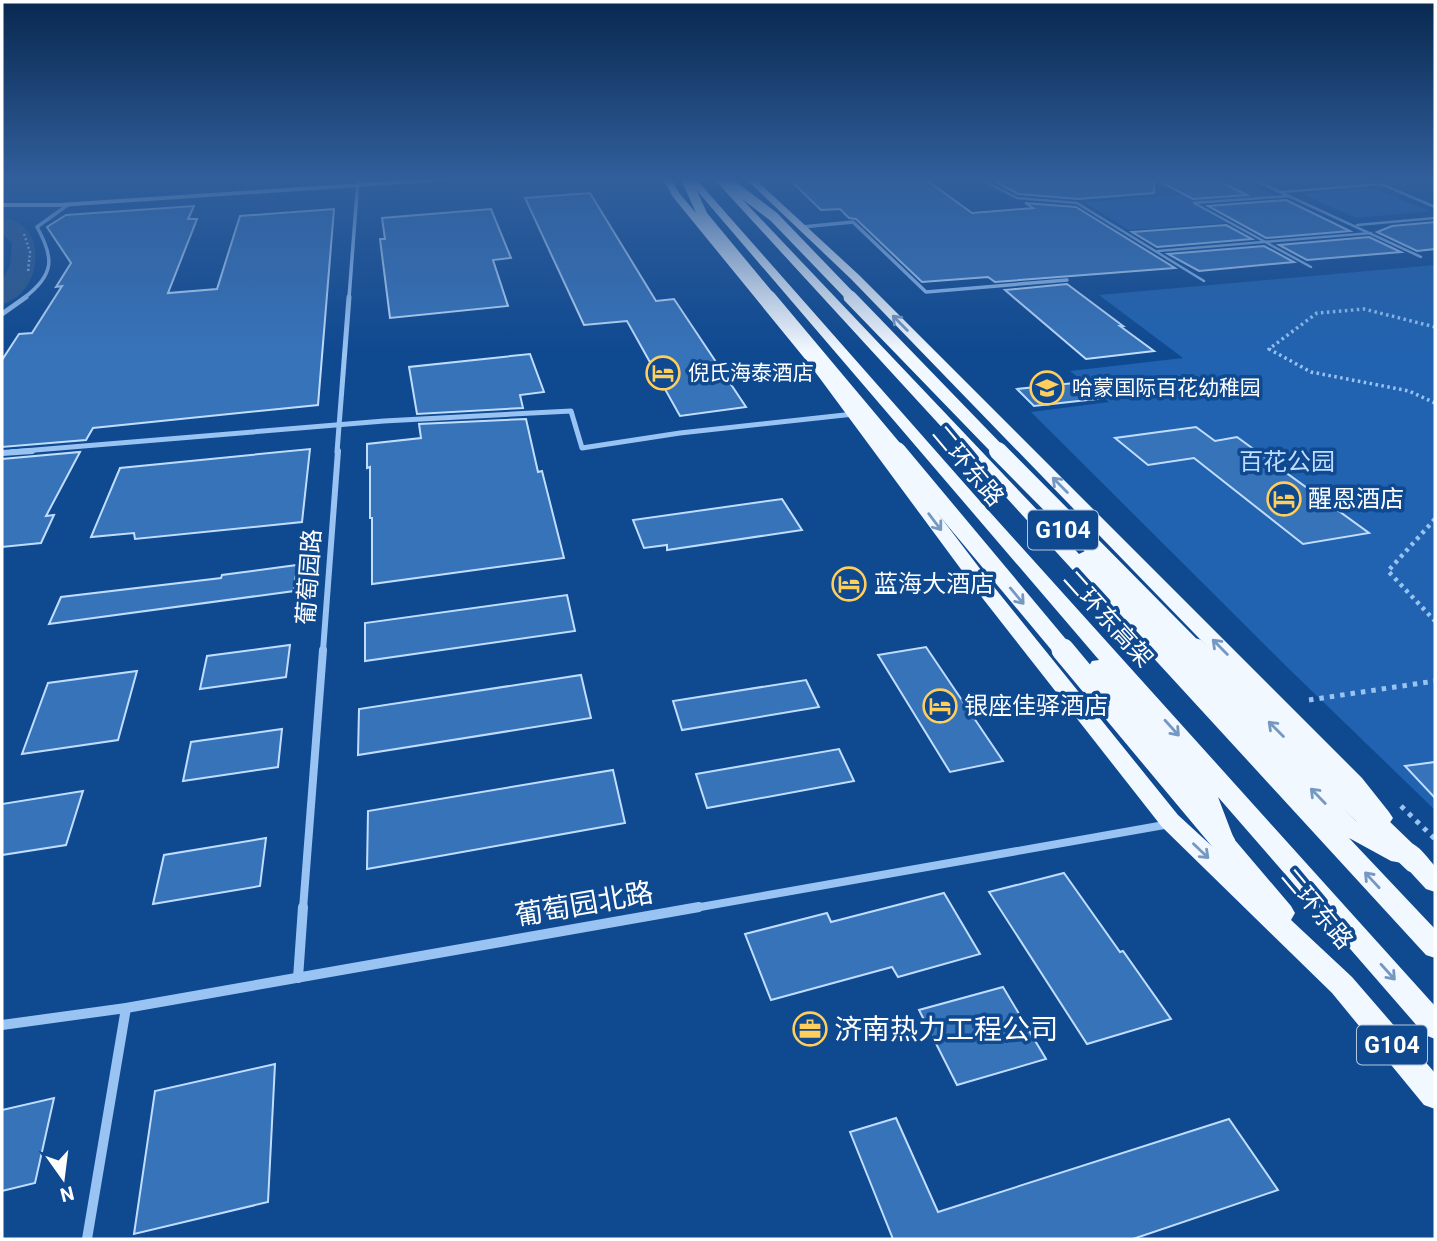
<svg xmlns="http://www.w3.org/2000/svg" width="1437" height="1241" viewBox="0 0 1437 1241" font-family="Roboto,'Noto Sans SC',sans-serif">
<rect width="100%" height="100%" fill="#0f4990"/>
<g fill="#2163b0">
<polygon points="1211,179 1241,179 1276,196 1190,202 1227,223 1129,230 1084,202 1203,193 1216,181"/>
<polygon points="1373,188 1430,211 1357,218 1302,194"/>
<polygon points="1435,265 1435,810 1287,667 1031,412 1109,402 1070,371 1183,358 1099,295"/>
</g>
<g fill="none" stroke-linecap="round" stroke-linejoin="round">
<path fill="#2e598e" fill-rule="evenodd" d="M8,219C51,230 40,295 2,304V281L10,265L12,243L2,233V221Z"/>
</g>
<g fill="#3773b9" stroke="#c1ddfe" stroke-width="2">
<polygon points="789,179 925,179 972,213 1033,208 1025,203 1076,207 1175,268 995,282 988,277 922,282 856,219 849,218 840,209 821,210"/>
<polygon points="1031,179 1043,179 1048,182 1154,179 1154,193 1078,199 1018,194 994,181"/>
<polygon points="1155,179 1214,179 1247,195 1193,199"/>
<polygon points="590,193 656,301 674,299 746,407 680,416 627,321 584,325 525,198"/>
<polygon points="1286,200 1350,231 1266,238 1208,206"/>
<polygon points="194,206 188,219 197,219 168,293 217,289 240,216 334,209 318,405 93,428 86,440 2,447 2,360 19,334 32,333 62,286 56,287 71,263 47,227 66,215"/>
<polygon points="491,209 511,258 493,260 508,306 390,318 380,239 385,239 382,218"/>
<polygon points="1435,222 1435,249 1417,251 1377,232 1392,226"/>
<polygon points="1226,225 1252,239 1157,247 1132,232"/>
<polygon points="1369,237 1401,252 1307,260 1279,245"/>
<polygon points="1264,246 1294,262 1199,271 1168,254"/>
<polygon points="1067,284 1123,326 1120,326 1154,351 1086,359 1005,290"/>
<polygon points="530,354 544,392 520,395 523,408 417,414 409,367"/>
<polygon points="1103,380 1105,398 1034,406 1017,389"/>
<polygon points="526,419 538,472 542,471 564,558 372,584 372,518 370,518 370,467 367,468 367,444 421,438 419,424"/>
<polygon points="1196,427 1215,441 1237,437 1369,533 1303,544 1194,458 1148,465 1115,438"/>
<polygon points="310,449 302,522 135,539 134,533 91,537 120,468"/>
<polygon points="80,452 46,516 54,515 41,543 2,547 2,459"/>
<polygon points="782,499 802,530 667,550 667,545 644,548 633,520"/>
<polygon points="297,565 294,591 49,624 61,597 221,578 222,575"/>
<polygon points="567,595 575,631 365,661 365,623"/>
<polygon points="290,645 286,677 200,689 207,656"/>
<polygon points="926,647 1003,761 950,772 878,655"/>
<polygon points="137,671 118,740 22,754 48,683"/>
<polygon points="581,675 591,718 358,755 359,709"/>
<polygon points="806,680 819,707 682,730 673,701"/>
<polygon points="282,729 278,767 183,781 191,742"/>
<polygon points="839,749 854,781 707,808 696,774"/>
<polygon points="1435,762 1435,798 1405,766"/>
<polygon points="613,770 625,823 367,869 368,811"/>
<polygon points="83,791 66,845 2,855 2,804"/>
<polygon points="266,838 260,886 153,904 164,855"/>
<polygon points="1064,873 1120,952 1123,951 1171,1019 1087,1044 989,892"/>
<polygon points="944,893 980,954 898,977 892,967 771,1000 745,934 827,913 831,922"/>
<polygon points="1003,987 1046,1059 957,1085 919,1010"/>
<polygon points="275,1064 268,1202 134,1234 155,1091"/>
<polygon points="54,1098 35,1183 2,1191 2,1110"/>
<polygon points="896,1118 938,1212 1229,1119 1278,1190 1133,1239 893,1239 850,1132"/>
</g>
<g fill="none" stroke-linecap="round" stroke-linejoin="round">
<polyline stroke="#99c3f3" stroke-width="2.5" stroke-dasharray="2 2.5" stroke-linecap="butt" points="24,234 30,252 28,272"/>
<polyline stroke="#99c3f3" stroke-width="3.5" stroke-dasharray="2.5 3.5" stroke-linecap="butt" points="1435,327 1364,309 1317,313 1269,349 1311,372 1409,391 1435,403"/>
<polyline stroke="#99c3f3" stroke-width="4.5" stroke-dasharray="3.5 4.5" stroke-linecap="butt" points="1435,519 1388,571 1435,621"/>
<g stroke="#99c3f3" stroke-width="5" stroke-dasharray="4.5 6" stroke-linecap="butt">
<polyline points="1309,700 1435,681"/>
<polyline points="1401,806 1435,839"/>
</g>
<g stroke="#99c3f3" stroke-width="2.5">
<polyline points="989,179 980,179 1017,198 1077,203 1204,281"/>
<polyline points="1252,179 1421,257"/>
<polyline points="1282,192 1381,184 1435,207"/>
<polyline points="1289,196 1194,203 1311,267"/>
<polyline points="1357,225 1435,218"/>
<polyline points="1158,251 1371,233"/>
</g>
<g stroke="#99c3f3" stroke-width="3.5">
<polyline points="802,227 853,222 926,292 1067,280"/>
<path d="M24,298C54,275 55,259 37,227L69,204"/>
<polyline points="349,298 358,179"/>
</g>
<g stroke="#99c3f3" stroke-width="5">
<polyline points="2,314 26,297"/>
<polyline points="11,452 384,421 571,411 582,448 680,433 854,414"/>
<polyline points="337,452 349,297"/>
</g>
<g stroke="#99c3f3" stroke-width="6">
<polyline points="2,453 32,451"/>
<polyline points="323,651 338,451"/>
</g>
<g stroke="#99c3f3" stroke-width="8">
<polyline points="303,909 323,650"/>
<polyline points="689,909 1170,824"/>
</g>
<g stroke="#99c3f3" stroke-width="10">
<polyline points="298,978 303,907"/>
<polyline points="2,1025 126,1008 699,907"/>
<polyline points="87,1239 126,1008"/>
</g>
<polygon fill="#c9e0fd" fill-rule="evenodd" points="421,179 450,179 447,181 59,207 2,207 2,203 59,203"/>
<g fill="#f2f8ff" fill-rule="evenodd">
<polygon points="663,179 671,179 680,194 820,359 994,587 1178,815 1215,849 1194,793 1089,666 1092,661 1099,660 687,179 696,179 979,500 1435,1006 1435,1039 1425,1035 1218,797 1234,839 1291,906 1295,913 1291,920 1352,977 1435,1073 1435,1109 1424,1105 1332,993 1162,827 980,595 810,365 673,197"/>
<path d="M714,179H723L1079,554L1087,550L1093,551L1356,821L1399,842C1415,838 1425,855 1435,866V892L1426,889L1402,863L1391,861L1349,838L1435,929V958L1426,955Z"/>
<path d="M746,179H755L859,275L1362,778L1389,812L1393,818L1389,824C1369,831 1357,804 1346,790L851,279Z"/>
</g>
<g stroke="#f2f8ff" stroke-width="10">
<polyline points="686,179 703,216 771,298"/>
<polyline points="724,179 774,217 852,298"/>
</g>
<g stroke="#f2f8ff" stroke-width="13">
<polyline points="769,297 899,452"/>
<polyline points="850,297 1000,452"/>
</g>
<g stroke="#f2f8ff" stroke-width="18">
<polyline points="897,451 1064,651"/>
<polyline points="998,451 1196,651"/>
</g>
<g stroke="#f2f8ff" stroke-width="23">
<polyline points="1063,650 1224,843"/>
<polyline points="1195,650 1414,861"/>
</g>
</g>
<defs><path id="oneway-shaft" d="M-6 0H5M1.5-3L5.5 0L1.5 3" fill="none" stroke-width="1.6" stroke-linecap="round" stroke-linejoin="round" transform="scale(1.75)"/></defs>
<g stroke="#7598c2">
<use href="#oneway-shaft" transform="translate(900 323) rotate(-135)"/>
<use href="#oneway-shaft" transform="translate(1060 485) rotate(-135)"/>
<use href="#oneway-shaft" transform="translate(935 522) rotate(53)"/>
<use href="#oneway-shaft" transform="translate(1017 596) rotate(50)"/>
<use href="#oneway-shaft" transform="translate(1220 647) rotate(-135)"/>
<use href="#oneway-shaft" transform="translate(1172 728) rotate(48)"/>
<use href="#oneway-shaft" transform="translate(1276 729) rotate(-135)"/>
<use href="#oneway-shaft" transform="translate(1318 796) rotate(-134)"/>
<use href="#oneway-shaft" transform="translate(1201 851) rotate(44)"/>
<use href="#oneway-shaft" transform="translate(1372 880) rotate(-133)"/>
<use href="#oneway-shaft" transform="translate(1388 972) rotate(48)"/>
</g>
<linearGradient id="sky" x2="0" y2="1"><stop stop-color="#08284f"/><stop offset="0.51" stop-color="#315f9c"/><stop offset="1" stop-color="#315f9c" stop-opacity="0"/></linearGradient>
<rect width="1437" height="352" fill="url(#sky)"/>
<defs>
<symbol id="hotel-ring" viewBox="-11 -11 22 22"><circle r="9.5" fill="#0f4990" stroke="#ffce5c" stroke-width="1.5"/><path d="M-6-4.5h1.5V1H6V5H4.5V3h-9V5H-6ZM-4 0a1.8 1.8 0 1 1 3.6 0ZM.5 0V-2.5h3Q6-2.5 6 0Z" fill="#ffce5c"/></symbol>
<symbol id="school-ring" viewBox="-11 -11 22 22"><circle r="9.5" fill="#0f4990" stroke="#ffce5c" stroke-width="1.5"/><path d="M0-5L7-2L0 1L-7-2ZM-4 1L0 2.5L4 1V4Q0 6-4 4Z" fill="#ffce5c"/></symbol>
<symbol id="office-ring" viewBox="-11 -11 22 22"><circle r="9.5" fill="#0f4990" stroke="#ffce5c" stroke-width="1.5"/><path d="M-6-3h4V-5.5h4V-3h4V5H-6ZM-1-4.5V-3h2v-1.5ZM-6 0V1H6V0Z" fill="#ffce5c"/></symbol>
</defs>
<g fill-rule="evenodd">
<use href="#hotel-ring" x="644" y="354" width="38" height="38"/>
<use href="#school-ring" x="1028" y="369" width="38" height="38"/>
<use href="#hotel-ring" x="1265" y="480" width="38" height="38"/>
<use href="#hotel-ring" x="830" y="565" width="38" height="38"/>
<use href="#hotel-ring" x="921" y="687" width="38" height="38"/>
<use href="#office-ring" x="791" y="1010" width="38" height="38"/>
</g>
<g text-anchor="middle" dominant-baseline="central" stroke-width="7" stroke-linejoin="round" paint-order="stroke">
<g font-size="21" fill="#fff" stroke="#0f4990" text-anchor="start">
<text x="688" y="373">倪氏海泰酒店</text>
<text x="1072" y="388">哈蒙国际百花幼稚园</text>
</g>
<g fill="#0f4990" stroke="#b7c8de" stroke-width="2">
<rect x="1028" y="510.5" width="70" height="39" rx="5"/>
<rect x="1357" y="1025.5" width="70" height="39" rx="5"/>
</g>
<g font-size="23" font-weight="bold" fill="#fff">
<text x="1063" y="530">G104</text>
<text x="1392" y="1045">G104</text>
</g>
<g font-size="24" fill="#c1ddfe" stroke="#0f4990">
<text x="1287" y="462">百花公园</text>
</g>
<g font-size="24" fill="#fff" stroke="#0f4990">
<text transform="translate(968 466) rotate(50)">二环东路</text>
<text transform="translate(309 577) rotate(-86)">葡萄园路</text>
<text transform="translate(1108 619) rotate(48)">二环东高架</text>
<text transform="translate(1317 909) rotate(50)">二环东路</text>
</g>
<g font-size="24" fill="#fff" stroke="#0f4990" text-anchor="start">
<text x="1308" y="499">醒恩酒店</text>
<text x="874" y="584">蓝海大酒店</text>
<text x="964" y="706">银座佳驿酒店</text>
</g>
<g font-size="28" fill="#fff" stroke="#0f4990">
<text transform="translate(584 904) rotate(-10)">葡萄园北路</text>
</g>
<g font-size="28" fill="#fff" stroke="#0f4990" text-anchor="start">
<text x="834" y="1029">济南热力工程公司</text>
</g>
</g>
<rect width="1437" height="1241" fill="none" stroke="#ffffff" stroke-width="7"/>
<g transform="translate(63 1178) rotate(166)" stroke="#0f4990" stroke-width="5" paint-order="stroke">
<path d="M0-5L12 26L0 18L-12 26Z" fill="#ffffff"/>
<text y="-10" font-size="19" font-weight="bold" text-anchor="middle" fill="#ffffff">N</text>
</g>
</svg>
